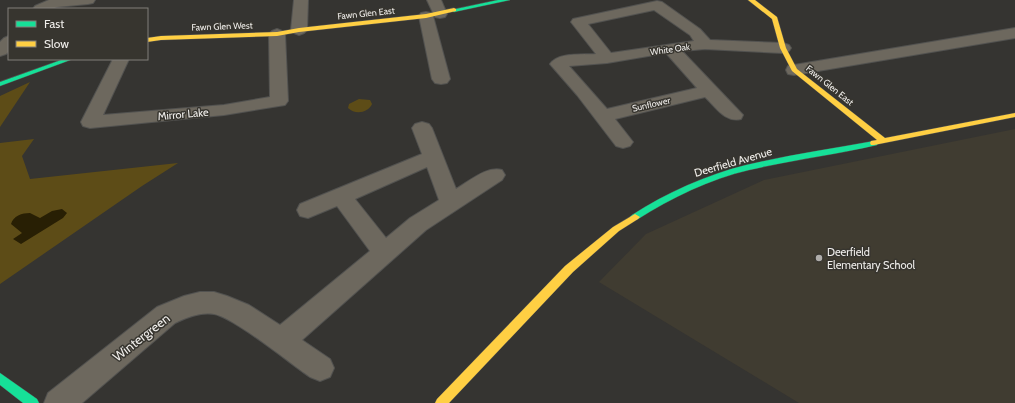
<svg xmlns="http://www.w3.org/2000/svg" width="1015" height="403" viewBox="0 0 1015 403" font-family="Cabin,sans-serif">
<rect width="100%" height="100%" fill="#353431"/>
<polygon fill="#403c31" points="1015,129 1015,403 799,403 599,282 646,234 764,180"/>
<g fill="#5d4c17">
<polygon points="30,82 0,127 0,96"/>
<path d="M359,99L370,100L372,104C368,113 355,115 348,108L349,104Z"/>
<polygon points="34,139 22,156 30,179 178,163 142,186 0,284 0,143"/>
</g>
<path fill="#281f04" d="M62,209L67,213L63,218L21,244L13,239L22,233L11,224C13,216 22,213 30,213L40,218L52,211Z"/>
<g fill="none" stroke-linecap="round" stroke-linejoin="round">
<defs>
<g id="street">
<polygon points="49,0 95,0 93,3 88,4 57,7 52,9 33,9 35,6"/>
<polygon points="294,0 308,0 307,30 304,33 299,35 294,33 291,30"/>
<polygon points="427,0 441,0 447,14 445,17 440,18 435,17"/>
<path d="M657,1L662,2L700,29L710,40L783,43L789,45L791,48L789,51L783,53L705,49L682,51L743,115L741,119C725,123 716,107 705,97L615,119L633,142L630,146L623,148L616,146L577,95L550,64C558,52 582,55 596,54L571,22L573,19ZM654,10L690,35L694,41L611,53L588,24ZM666,53L697,88L607,109L569,66L607,63Z"/>
<polygon points="426,12 431,13 433,16 450,79 447,83 441,84 435,83 432,79 419,16 421,13"/>
<polygon points="1015,28 1015,38 794,75 788,74 786,70 788,66 794,65"/>
<polygon points="277,29 282,31 285,34 288,101 285,105 224,115 90,128 83,126 81,122 113,59 129,59 103,115 224,105 270,97 269,34 272,31"/>
<polygon points="9,36 9,51 6,54 0,56 0,42 4,38"/>
<path d="M422,122L429,124L432,128L456,189C470,181 486,166 502,170L505,175L502,180L426,230L302,340L330,359L334,368L330,377L320,381L310,377C291,364 233,317 214,314C200,312 188,317 175,323L82,403H44L48,393L157,307L184,296L200,292H214L227,296L249,305L280,325L370,251L337,206L308,218L300,216L297,210L300,204L422,154L412,128L415,124ZM427,167L439,200L410,218L386,238L355,199Z"/>
</g>
<g id="fast">
<polygon points="498,0 510,0 454,12 451,10"/>
<polygon points="64,59 73,59 0,86 0,82"/>
<path d="M874,141L878,143L877,145C835,155 791,160 749,170C710,179 671,198 638,219L635,220L630,217L632,215C666,193 706,175 746,165C788,155 831,149 874,141Z"/>
<polygon points="0,373 37,399 39,403 23,403 0,385"/>
</g>
<g id="slow">
<polygon points="748,0 755,0 777,17 786,48 797,69 885,138 1015,113 1015,117 874,145 871,145 870,143 871,141 877,140 792,71 780,48 772,19"/>
<polygon points="454,8 456,9 456,11 426,18 299,32 277,36 161,40 147,42 147,38 161,36 277,32 299,28 426,14"/>
<polygon points="635,214 640,217 638,219 619,231 573,272 449,403 435,403 437,399 565,266 613,227"/>
</g>
</defs>
<use href="#street" stroke="#525250" stroke-width="2"/>
<use href="#fast" stroke="#525250" stroke-width="1"/>
<use href="#slow" stroke="#525250" stroke-width="1"/>
<use href="#street" fill="#6d685e" fill-rule="evenodd"/>
<use href="#fast" fill="#16e098" fill-rule="evenodd"/>
<use href="#slow" fill="#ffcf43" fill-rule="evenodd"/>
</g>
<circle fill="#afadaa" stroke="#37352f" stroke-width="1.5" cx="819" cy="258" r="4"/>
<g text-anchor="middle" dominant-baseline="central" stroke-width="3" stroke-linejoin="round" paint-order="stroke">
<g font-size="9" fill="#f0eeeb" stroke="#37352f">
<text transform="translate(366 13) rotate(-6)">Fawn Glen East</text>
<text transform="translate(222 26) rotate(-2)">Fawn Glen West</text>
<text transform="translate(670 49) rotate(-8)">White Oak</text>
<text transform="translate(830 85) rotate(39)">Fawn Glen East</text>
<text transform="translate(651 104) rotate(-13)">Sunflower</text>
</g>
<g font-size="11" fill="#f0eeeb" stroke="#37352f">
<text transform="translate(183 114) rotate(-5)">Mirror Lake</text>
<text transform="translate(733 162) rotate(-16)">Deerfield Avenue</text>
</g>
<g font-size="11" fill="#f0eeeb" stroke="#37352f" text-anchor="start">
<text x="827" y="252">Deerfield<tspan x="827" dy="13">Elementary School</tspan></text>
</g>
<g font-size="13" fill="#f0eeeb" stroke="#37352f">
<text transform="translate(141 337) rotate(-38)">Wintergreen</text>
</g>
</g>
<rect x="8" y="8" width="140" height="52" fill="#37352f" stroke="#817f7a"/>
<rect x="16" y="21" width="20" height="6" fill="#16e098" stroke="#817f7a"/>
<text x="44" y="28" font-size="12" fill="#f0eeeb">Fast</text>
<rect x="16" y="41" width="20" height="6" fill="#ffcf43" stroke="#817f7a"/>
<text x="44" y="48" font-size="12" fill="#f0eeeb">Slow</text>
</svg>
